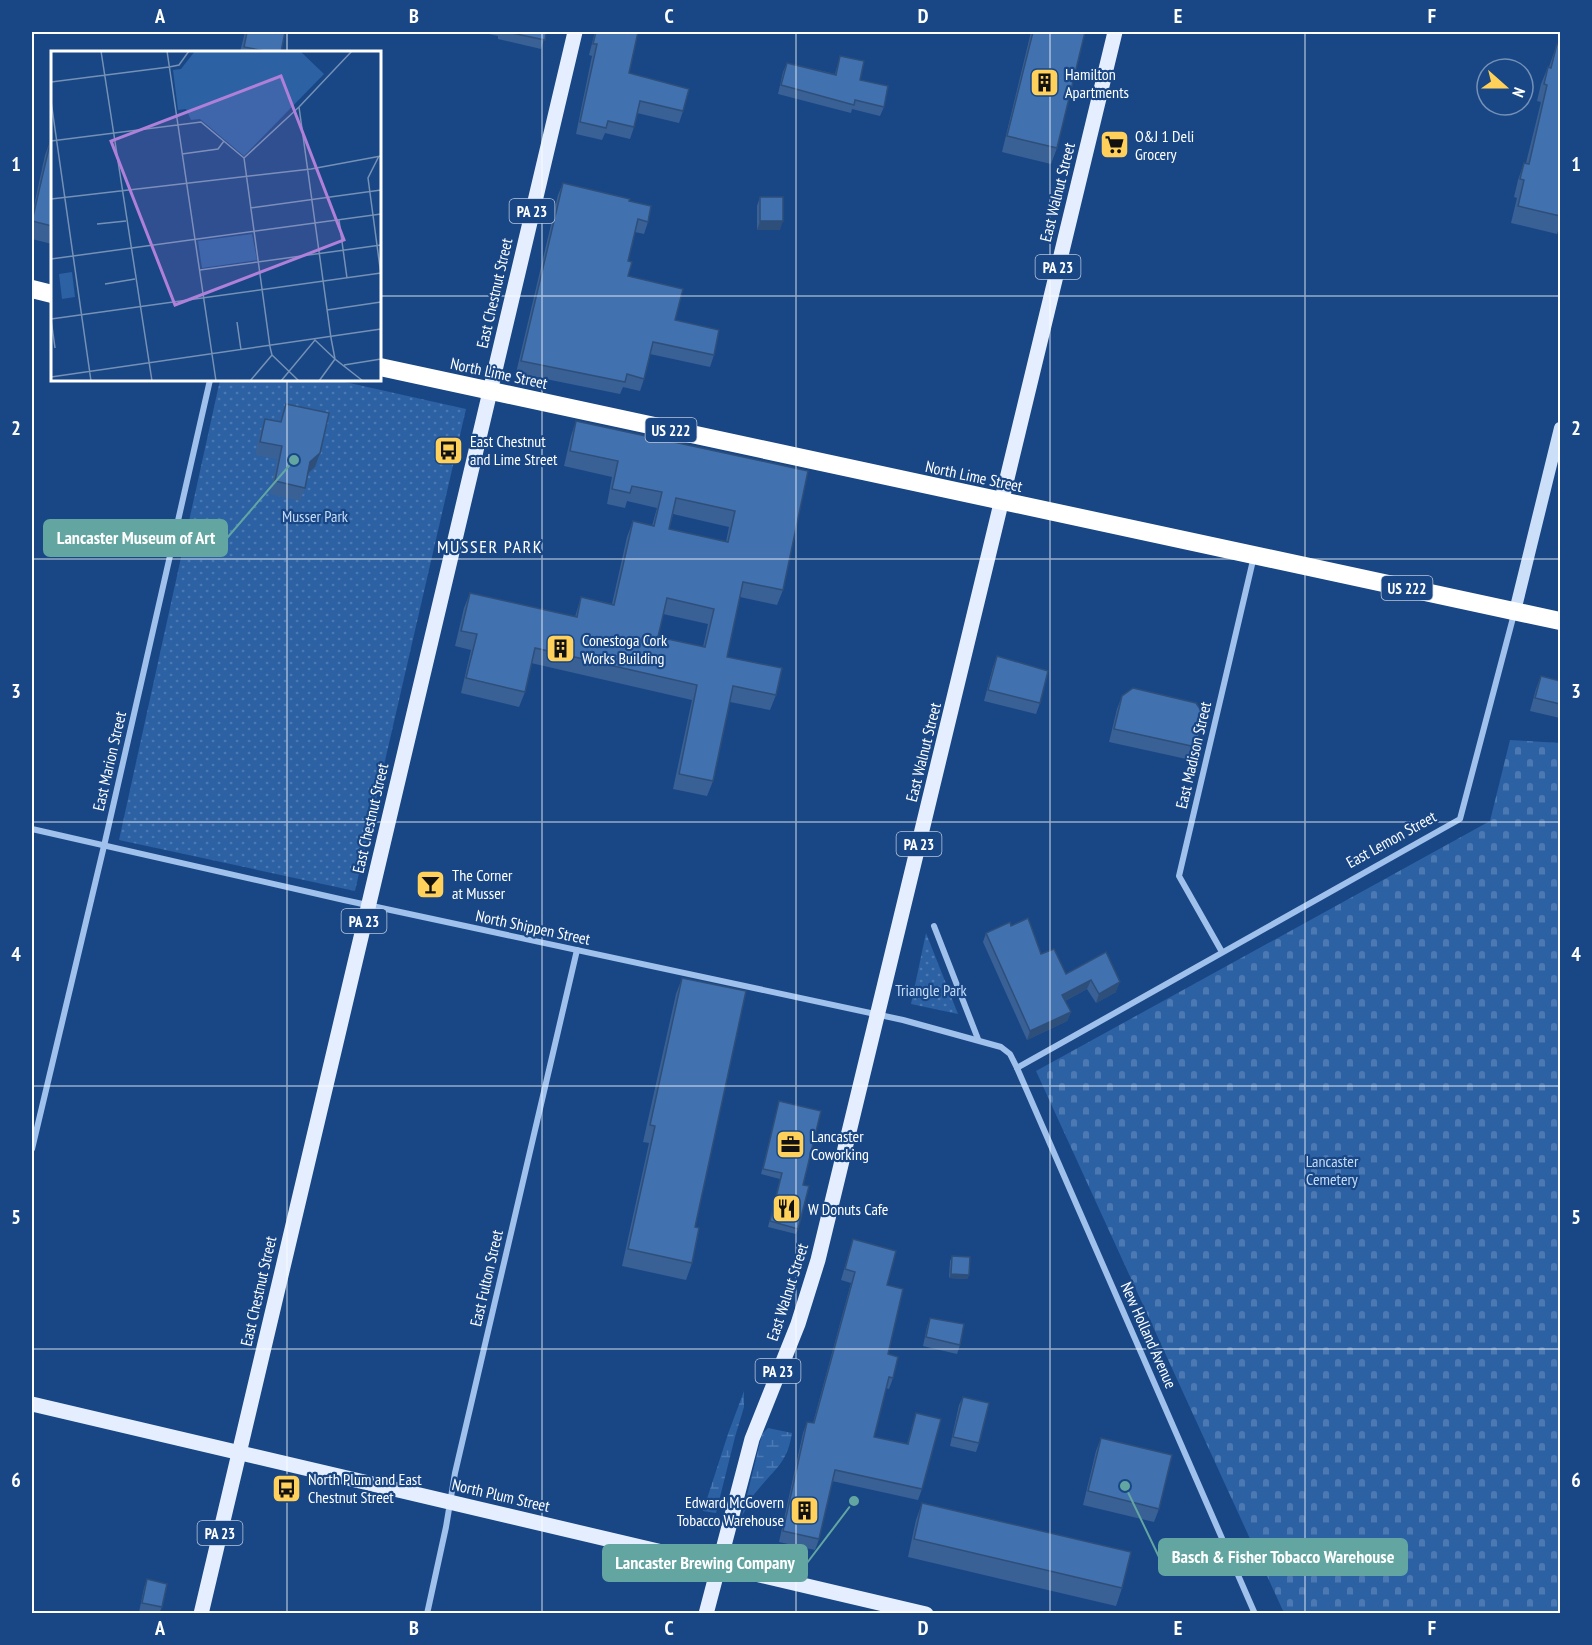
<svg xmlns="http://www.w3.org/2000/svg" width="1592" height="1645" viewBox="0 0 1592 1645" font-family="'PT Sans Narrow',sans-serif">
<defs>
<pattern id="wetland-marsh" width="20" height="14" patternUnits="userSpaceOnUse" patternTransform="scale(1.5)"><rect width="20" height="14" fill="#2c61a4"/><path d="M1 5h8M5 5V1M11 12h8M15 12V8" fill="none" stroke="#4c79b2"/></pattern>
<pattern id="cemetery-stones" width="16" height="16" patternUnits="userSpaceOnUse" patternTransform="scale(1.5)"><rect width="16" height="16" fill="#2c61a4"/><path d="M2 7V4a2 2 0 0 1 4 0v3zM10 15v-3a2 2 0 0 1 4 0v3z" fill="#4c79b2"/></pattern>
<pattern id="park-dots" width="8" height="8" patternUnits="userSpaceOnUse" patternTransform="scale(1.5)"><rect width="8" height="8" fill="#2c61a4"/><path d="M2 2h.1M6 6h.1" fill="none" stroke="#4c79b2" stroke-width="1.8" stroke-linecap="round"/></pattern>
</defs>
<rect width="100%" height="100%" fill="#194785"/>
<g fill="url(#wetland-marsh)">
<polygon points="744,1391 744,1407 735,1437 716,1513 703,1511 728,1434"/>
<path d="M768,1428L792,1433C787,1464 775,1468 757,1491C750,1498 747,1508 742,1516L762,1434Z"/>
</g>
<polygon fill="url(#cemetery-stones)" points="1510,740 1560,743 1560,1613 1284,1613 1036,1071 1490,821"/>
<g fill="url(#park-dots)">
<polygon points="220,380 336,380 466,409 355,891 119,840"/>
<polygon points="926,933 958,1014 911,1004"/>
</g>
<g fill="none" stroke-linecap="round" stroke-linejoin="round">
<g stroke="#9fc1ec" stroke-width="6">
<polyline points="32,829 344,900 903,1020 1001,1047 1010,1054 1017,1068 1255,1614"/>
<polyline points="934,926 978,1039"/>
<polyline points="1222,952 1179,876 1254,556"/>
<polyline points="1017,1068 1460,819 1514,614"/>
<polyline points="32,1149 104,846 210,380"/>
<polyline points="427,1614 446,1527 455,1473 577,950"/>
</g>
<polyline stroke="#cbdff9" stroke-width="12" points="1515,611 1560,428"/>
<g stroke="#e4eeff" stroke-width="15">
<polyline points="32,1404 926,1614"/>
<polyline points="201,1614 575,32"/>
<polyline points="706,1614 752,1439 798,1324 818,1260 1115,32"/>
</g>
<g stroke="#fff" stroke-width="18">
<polyline points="32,289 52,294"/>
<polyline points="380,367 1560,621"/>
</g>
</g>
<g fill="#396196" fill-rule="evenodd">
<polygon points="245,32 285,32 281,52 240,52"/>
<polygon points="480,32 546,32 541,49 498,39 498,36"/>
<polygon points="595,32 638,32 629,73 683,111 679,123 637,113 634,127 630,139 605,133 602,140 576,134 592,56 589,55"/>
<polygon points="1031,32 1085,32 1057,148 1051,164 1002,152"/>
<polygon points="1557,44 1560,45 1560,225 1557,234 1511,223 1517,198 1514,197 1518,180 1524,163 1526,163 1541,102 1537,101 1541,84 1548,67 1549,67"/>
<polygon points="840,56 860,80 884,107 880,116 852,109 851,113 778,94 783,72 787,63 835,74"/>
<polygon points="51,139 52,139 52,244 32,239 32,215 45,155"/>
<polygon points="563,183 629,201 648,222 644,234 635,232 628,261 628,276 714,355 710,367 650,354 644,379 640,391 623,387 620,394 516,373 558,195"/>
<polygon points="760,197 780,230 757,230 757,206"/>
<polygon points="286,404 320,453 315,467 308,473 305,488 300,501 270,494 277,459 255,455 260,432 265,419 280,421"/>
<path d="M576,421L808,471L783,590L777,605L740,597L727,657L776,695L770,710L730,702L713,781L707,796L673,789L692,700L531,663L525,692L519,707L461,693L471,650L455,646L464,608L470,593L575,617L581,597L612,604L627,537L633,521L652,526L657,508L627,501L625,508L607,504L612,477L564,466L571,436ZM673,514L729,527L726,542L669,529ZM663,614L708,624L703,647L658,637Z"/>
<polygon points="997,656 1040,703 1036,714 984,701 993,667"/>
<polygon points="1541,676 1560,681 1560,718 1530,711 1536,689"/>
<polygon points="1122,696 1196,747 1191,760 1109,742 1117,709"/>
<polygon points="1011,926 1041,954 1066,974 1106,952 1116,992 1096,1003 1087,989 1065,1001 1071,1012 1067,1021 1027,1040 983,942 986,933"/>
<polygon points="682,978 695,1227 692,1263 686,1280 622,1266 649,1143 643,1142 676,994"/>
<polygon points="779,1101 803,1185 798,1229 796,1234 768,1227 780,1179 761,1174"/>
<polygon points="853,1239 887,1285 888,1354 893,1378 889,1389 886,1388 874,1437 907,1444 916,1413 922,1489 918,1500 832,1481 819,1539 815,1550 779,1542 803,1433 807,1422 813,1423 851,1283 841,1280"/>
<polygon points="952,1256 969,1275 967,1279 949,1278 950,1261"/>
<polygon points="930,1318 960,1345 957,1354 923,1346 927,1327"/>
<polygon points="963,1397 979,1443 976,1452 950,1446 959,1405"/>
<polygon points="1101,1438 1159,1509 1154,1522 1083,1505 1096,1451"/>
<polygon points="922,1503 1122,1588 1116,1606 908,1557 916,1520"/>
<polygon points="147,1579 162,1607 159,1614 147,1614 139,1612 144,1588"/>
</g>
<g fill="#2e4f7a">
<polygon points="760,221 783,221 780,230 757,230"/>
<polygon points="320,453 315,467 305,476 310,462"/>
<polygon points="1091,980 1087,989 1059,1004 1062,995"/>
<polygon points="1120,982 1116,992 1096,1003 1099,994"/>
<polygon points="1071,1012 1067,1021 1027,1040 1030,1031"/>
<polygon points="951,1274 969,1275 967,1279 949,1278"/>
</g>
<g fill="#4271af" stroke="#2e4f7a" stroke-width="1.5" fill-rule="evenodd">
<polygon points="247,32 285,32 281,52 270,52 244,47"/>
<polygon points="507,32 546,32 545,40"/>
<polygon points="596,32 638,32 629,73 689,89 683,111 640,101 634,127 608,121 606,128 580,122 597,44 593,44"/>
<polygon points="1033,32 1085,32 1057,148 1007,136"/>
<polygon points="1557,44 1560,45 1560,216 1518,206 1524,180 1520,179 1524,163 1529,164 1547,85 1544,84 1548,67 1551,68"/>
<polygon points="840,56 864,61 860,80 888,86 884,107 855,100 854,105 781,85 787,63 836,75"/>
<polygon points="51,139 52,139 52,226 32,221"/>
<polygon points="563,183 630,199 629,201 651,206 648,222 638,219 628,261 632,262 628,276 683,289 675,320 719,330 714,355 653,342 644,379 627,374 625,382 521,361"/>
<rect x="760" y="197" width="23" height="24"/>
<polygon points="286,404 329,413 320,453 310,462 305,488 275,481 282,446 260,442 265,419 281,422"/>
<path d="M576,421L808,471L783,590L743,582L727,657L782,668L776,695L733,686L713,781L679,774L697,685L535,648L525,692L466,678L477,634L461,631L470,593L577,617L581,597L614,605L633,521L654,526L662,492L632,486L630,493L612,489L618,461L570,451ZM676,498L735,511L728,542L669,529ZM667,598L714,609L705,647L658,637Z"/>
<polygon points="997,656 1048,671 1040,703 988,690"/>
<polygon points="1541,676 1560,681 1560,704 1535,698"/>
<polygon points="1133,688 1196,703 1204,715 1196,747 1114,729 1122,696"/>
<polygon points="1028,918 1041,954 1054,949 1066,974 1106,952 1120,982 1099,994 1091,980 1062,995 1071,1012 1030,1031 986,933 1010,922 1011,926"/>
<polygon points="682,978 746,991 695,1227 699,1228 692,1263 628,1249 655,1126 650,1125"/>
<polygon points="779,1101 821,1111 803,1185 809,1186 798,1229 770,1221 782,1173 763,1169"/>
<polygon points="853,1239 896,1251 887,1285 903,1289 888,1354 898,1357 893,1378 889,1377 874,1437 908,1444 916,1413 941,1419 922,1489 835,1470 819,1539 783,1531 807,1422 814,1423 855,1272 845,1269"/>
<polygon points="952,1256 970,1257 969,1275 951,1274"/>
<polygon points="930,1318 964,1324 960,1345 926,1337"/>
<polygon points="963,1397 989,1403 979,1443 953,1437"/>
<polygon points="1101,1438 1172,1455 1159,1509 1088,1491"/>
<polygon points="922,1503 1131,1552 1122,1588 914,1539"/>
<polygon points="147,1579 167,1584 162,1607 142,1603"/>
</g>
<path fill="none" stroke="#fff" stroke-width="1.5" stroke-opacity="0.55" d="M287,32V52M542,32V1614M796,32V1614M1050,32V1614M1305,32V1614M32,296H52M380,296H1560M287,380V1614M32,559H1560M32,822H1560M32,1086H1560M32,1349H1560"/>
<defs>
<symbol id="building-square" viewBox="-11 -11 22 22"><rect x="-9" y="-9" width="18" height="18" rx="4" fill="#ffd15a" stroke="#194785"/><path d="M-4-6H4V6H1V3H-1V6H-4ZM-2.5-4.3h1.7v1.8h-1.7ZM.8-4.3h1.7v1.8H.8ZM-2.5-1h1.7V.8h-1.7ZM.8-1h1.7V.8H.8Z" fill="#111"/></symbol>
<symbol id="supermarket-square" viewBox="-11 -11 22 22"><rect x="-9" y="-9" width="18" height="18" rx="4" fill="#ffd15a" stroke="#194785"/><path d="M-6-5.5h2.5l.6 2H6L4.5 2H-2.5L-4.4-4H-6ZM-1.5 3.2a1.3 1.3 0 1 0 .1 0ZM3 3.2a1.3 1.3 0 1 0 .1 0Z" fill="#111"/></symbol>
<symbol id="bus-square" viewBox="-11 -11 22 22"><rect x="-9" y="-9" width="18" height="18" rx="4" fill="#ffd15a" stroke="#194785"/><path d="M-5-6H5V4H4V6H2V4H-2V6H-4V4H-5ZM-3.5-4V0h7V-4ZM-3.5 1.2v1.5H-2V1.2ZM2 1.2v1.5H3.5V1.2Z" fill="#111"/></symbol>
<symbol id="bar-square" viewBox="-11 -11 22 22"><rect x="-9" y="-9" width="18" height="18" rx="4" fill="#ffd15a" stroke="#194785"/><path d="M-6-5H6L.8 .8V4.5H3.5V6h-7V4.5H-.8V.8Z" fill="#111"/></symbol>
<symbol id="office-square" viewBox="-11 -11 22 22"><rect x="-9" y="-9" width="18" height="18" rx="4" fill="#ffd15a" stroke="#194785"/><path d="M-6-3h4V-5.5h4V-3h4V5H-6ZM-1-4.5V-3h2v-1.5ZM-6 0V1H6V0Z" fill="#111"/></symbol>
<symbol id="restaurant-square" viewBox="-11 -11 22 22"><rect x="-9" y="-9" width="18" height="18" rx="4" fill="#ffd15a" stroke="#194785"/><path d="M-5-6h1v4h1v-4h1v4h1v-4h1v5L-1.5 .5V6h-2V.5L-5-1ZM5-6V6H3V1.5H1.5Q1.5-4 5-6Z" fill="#111"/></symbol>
</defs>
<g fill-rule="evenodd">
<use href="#building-square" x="1028" y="66" width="33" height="33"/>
<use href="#supermarket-square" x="1098" y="128" width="33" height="33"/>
<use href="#bus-square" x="432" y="434" width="33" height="33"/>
<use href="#building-square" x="544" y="632" width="33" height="33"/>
<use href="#bar-square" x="414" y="868" width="33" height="33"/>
<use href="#office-square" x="774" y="1128" width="33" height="33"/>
<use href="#restaurant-square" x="770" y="1192" width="33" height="33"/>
<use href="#bus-square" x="270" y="1472" width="33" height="33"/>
<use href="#building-square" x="788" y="1494" width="33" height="33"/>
</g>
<g text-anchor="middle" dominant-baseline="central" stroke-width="4.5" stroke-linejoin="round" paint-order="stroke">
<g fill="#194785" stroke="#bac8da" stroke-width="1.5">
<rect x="509.5" y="199" width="45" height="24" rx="4.5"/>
<rect x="1035.5" y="255" width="45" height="24" rx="4.5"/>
<rect x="645.5" y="418" width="51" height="24" rx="4.5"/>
<rect x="1381.5" y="576" width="51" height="24" rx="4.5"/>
<rect x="896.5" y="832" width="45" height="24" rx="4.5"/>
<rect x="341.5" y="909" width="45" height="24" rx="4.5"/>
<rect x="755.5" y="1359" width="45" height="24" rx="4.5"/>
<rect x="197.5" y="1521" width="45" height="24" rx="4.5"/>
</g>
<g font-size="15" font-weight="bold" fill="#fff">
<text x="532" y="211">PA 23</text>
<text x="1058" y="267">PA 23</text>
<text x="671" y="430">US 222</text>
<text x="1407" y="588">US 222</text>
<text x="919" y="844">PA 23</text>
<text x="364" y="921">PA 23</text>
<text x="778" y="1371">PA 23</text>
<text x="220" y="1533">PA 23</text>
</g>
<g font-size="16" fill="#fff" stroke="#194785" text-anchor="start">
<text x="1065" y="74">Hamilton<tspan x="1065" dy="18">Apartments</tspan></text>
<text x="1135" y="136">O&amp;J 1 Deli<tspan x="1135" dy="18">Grocery</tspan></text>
<text x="470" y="441">East Chestnut<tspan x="470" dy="18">and Lime Street</tspan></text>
<text x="582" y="640">Conestoga Cork<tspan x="582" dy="18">Works Building</tspan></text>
<text x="452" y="875">The Corner<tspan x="452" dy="18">at Musser</tspan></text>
<text x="811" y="1136">Lancaster<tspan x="811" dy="18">Coworking</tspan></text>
<text x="808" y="1209">W Donuts Cafe</text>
<text x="308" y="1479">North Plum and East<tspan x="308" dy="18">Chestnut Street</tspan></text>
<text x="784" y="1502" text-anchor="end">Edward McGovern<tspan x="784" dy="18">Tobacco Warehouse</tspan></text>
</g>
<g font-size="16" fill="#fff" stroke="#194785">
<text transform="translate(1057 192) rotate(-76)">East Walnut Street</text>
<text transform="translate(494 293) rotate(-77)">East Chestnut Street</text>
<text transform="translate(499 373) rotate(12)">North Lime Street</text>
<text transform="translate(974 476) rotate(12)">North Lime Street</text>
<text transform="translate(923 752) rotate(-76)">East Walnut Street</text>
<text transform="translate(1193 755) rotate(-77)">East Madison Street</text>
<text transform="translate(109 761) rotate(-77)">East Marion Street</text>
<text transform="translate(370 818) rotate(-77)">East Chestnut Street</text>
<text transform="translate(1391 839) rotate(-29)">East Lemon Street</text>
<text transform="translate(533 927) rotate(12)">North Shippen Street</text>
<text transform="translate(486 1278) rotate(-77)">East Fulton Street</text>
<text transform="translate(258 1291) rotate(-77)">East Chestnut Street</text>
<text transform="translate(787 1292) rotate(-72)">East Walnut Street</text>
<text transform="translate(1149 1335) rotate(66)">New Holland Avenue</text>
<text transform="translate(501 1495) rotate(13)">North Plum Street</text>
</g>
<g font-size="16" fill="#c4dcf9" stroke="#194785">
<text x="315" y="516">Musser Park</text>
<text x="931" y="990">Triangle Park</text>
<text x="1332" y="1161">Lancaster<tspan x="1332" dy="18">Cemetery</tspan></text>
</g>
<g font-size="18" letter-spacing="1.5" fill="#fff" stroke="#194785">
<text x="490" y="546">MUSSER PARK</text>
</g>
</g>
<g transform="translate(51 51)">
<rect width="330" height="330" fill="#194785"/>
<path d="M144,0H249L273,23L193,105L149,68L140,69L135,58L127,59L122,19L130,18Z" fill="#2c61a4"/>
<path d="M201,183L206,209L151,217L147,190ZM21,221L24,246L11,248L8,223Z" fill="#2c61a4"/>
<path fill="none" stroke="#7591b6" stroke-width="1.5" d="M50,0L101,330M116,0L165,330M118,16L128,14L138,0M0,31L118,16M0,50L40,330M0,90L150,71L193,107M131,103L167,98L173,90M328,105L317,127L330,224M193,107L219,296M193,107L248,56M0,148L260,118L330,105M199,157L330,139M288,169L296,227M46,173L75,170M0,208L330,163M149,219L330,194M54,233L84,228M276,259L330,251M0,268L4,297M0,268L330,222M186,271L190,299M280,287L284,308L312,330M280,287L248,56L301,0M221,304L248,330M293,314L330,308M0,326L330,278M199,330L221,304L219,296M230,330L264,289L284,308L268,330"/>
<path fill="#b080d9" fill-opacity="0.15" stroke="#b080d9" stroke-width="3" d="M230,25L293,189L124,254L60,90Z"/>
<rect width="330" height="330" fill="none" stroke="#fff" stroke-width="3"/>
</g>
<path fill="none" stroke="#63a6a1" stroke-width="2" d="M294 460L227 538M1125 1486L1159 1557M854 1501L807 1563"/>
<g fill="#63a6a1" stroke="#194785" stroke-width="2">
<circle cx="294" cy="460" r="6"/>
<circle cx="1125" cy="1486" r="6"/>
<circle cx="854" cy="1501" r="6"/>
</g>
<g fill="#63a6a1" stroke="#63a6a1" stroke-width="2">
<rect x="44" y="520" width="183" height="36" rx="6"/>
<rect x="1159" y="1539" width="248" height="36" rx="6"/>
<rect x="603" y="1545" width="204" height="36" rx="6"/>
</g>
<g font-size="18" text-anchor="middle" font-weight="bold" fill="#fff">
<text x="136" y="544">Lancaster Museum of Art</text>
<text x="1283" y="1563">Basch &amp; Fisher Tobacco Warehouse</text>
<text x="705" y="1569">Lancaster Brewing Company</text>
</g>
<rect width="1592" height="1645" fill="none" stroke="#194785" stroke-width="66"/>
<g transform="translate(1505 87) rotate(111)"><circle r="28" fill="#194785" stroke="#7591b6" stroke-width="1.5"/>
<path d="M0-4.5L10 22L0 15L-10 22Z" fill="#ffd15a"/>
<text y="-9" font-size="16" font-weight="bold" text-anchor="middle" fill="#ffffff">N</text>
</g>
<rect x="33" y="33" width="1526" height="1579" fill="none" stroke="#fff" stroke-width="2"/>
<g font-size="20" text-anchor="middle" font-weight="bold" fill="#fff">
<text x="160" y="23">A</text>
<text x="414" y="23">B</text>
<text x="669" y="23">C</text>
<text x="923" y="23">D</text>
<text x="1178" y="23">E</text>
<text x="1432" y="23">F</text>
<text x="16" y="171">1</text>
<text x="1576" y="171">1</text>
<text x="16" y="435">2</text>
<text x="1576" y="435">2</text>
<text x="16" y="698">3</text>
<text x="1576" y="698">3</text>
<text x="16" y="961">4</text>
<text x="1576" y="961">4</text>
<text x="16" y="1224">5</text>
<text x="1576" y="1224">5</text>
<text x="16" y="1487">6</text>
<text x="1576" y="1487">6</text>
<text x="160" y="1635">A</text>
<text x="414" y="1635">B</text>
<text x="669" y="1635">C</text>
<text x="923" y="1635">D</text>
<text x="1178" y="1635">E</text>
<text x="1432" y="1635">F</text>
</g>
</svg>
